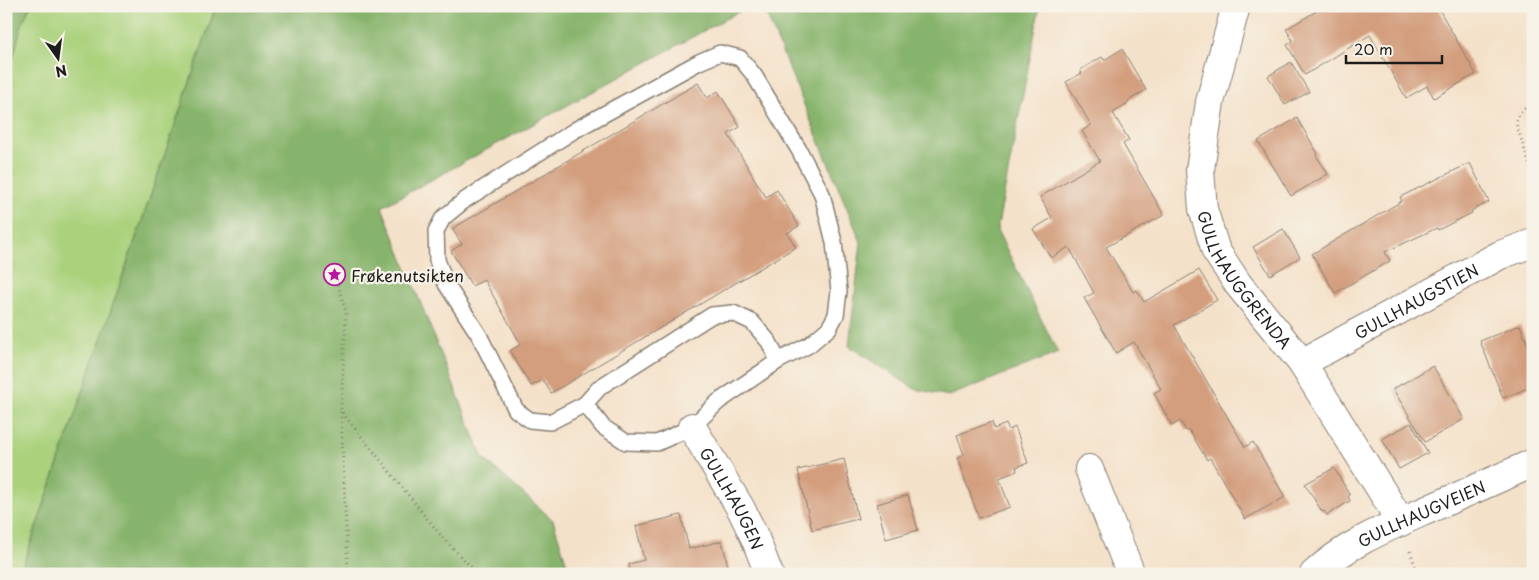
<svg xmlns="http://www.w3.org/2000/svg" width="1539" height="580" viewBox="0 0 1539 580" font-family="'Playpen Sans',sans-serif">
<rect width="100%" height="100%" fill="#f7f3e8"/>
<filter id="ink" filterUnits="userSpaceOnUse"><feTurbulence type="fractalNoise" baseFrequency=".02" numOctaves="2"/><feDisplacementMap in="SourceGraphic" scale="10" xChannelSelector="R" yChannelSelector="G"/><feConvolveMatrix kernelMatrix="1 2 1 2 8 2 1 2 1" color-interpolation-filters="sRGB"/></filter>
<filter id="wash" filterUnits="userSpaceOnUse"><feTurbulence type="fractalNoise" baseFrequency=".0096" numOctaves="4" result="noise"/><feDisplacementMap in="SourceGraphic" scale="20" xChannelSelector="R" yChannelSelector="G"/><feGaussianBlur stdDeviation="1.12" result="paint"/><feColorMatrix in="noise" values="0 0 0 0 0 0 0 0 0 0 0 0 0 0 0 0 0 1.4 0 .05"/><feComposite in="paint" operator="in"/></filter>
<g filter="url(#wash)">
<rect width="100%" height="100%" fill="#f4e1c9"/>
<polygon fill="#aad27d" stroke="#63774c" points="30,6 216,6 20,574 6,574 6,84 22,24"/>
<g fill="#87b46c" stroke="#526844">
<polygon points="6,6 30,6 22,24 6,84"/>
<polygon points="216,6 749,6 382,207 483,458 553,520 570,574 20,574"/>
<polygon points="763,6 1040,6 997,230 1058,353 949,396 915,389 849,346 861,242"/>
</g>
<g id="blocks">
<g fill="#d39e7e">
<polygon points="1325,6 1437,6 1476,74 1434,98 1427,86 1406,98 1370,35 1305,75 1287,45 1293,41 1286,29"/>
<polygon points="1122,49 1146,90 1128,101 1129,103 1113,113 1129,140 1123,144 1164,215 1106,247 1133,292 1137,290 1144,302 1199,270 1217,300 1174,325 1245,447 1253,442 1285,497 1245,519 1210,458 1207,460 1189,430 1186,431 1180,421 1172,426 1154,393 1161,389 1134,342 1116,353 1084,298 1094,293 1069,247 1051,258 1033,229 1052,218 1040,197 1100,161 1082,131 1091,125 1066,82 1082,73 1080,70 1102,57 1104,60"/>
<polygon points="1291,62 1309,92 1285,105 1268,76"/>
<polygon points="698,83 707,98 718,91 740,127 728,134 757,183 766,197 777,190 799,226 787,233 796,247 551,393 543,380 531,386 510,351 521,344 484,280 472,286 451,251 462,244 452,229"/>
<polygon points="1297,118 1318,154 1316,155 1328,174 1291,196 1258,141"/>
<polygon points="1470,163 1489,202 1471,211 1472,213 1438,230 1437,228 1385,252 1390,261 1335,293 1312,254 1402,201 1400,197"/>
<polygon points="1283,229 1300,257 1270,275 1253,247"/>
<polygon points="1520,325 1533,358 1533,386 1503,398 1480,341"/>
<polygon points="1433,366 1464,419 1425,442 1393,389"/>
<polygon points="992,422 994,429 1006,424 1009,430 1015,427 1028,463 1016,467 1017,471 999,478 1010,507 979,518 957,458 964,455 957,435"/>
<polygon points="1411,423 1428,453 1399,469 1382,439"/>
<polygon points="844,459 858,519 812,530 798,470"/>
<polygon points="1334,468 1350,495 1348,496 1350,501 1327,515 1324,511 1322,512 1305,484"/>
<polygon points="908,495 918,530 886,539 877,504"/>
<polygon points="681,515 689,549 722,541 730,574 630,574 629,564 644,560 636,526"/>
</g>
</g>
</g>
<g filter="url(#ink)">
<use href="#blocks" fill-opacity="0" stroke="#887e72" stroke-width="1"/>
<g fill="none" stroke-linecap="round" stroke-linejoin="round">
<defs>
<g id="service">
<polygon points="720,53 740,58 754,75 799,150 822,194 834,242 839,291 836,315 829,328 809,345 778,361 718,402 692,427 657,443 626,442 603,427 585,404 550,422 530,420 516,410 479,335 446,284 437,260 436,231 443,218 465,200 575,130 699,62"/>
<polyline points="585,404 600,387 712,315 733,313 752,322 769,342 778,361"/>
</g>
<g id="minor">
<path id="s1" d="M1236,6L1210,102L1200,170L1203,209L1216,251L1238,284L1302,363L1401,522"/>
<path id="s2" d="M1302,363L1500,255L1533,243"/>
<path id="s3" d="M692,427L741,509L755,538L769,574"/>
<polyline points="1089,469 1131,574"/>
<path id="s4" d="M1314,574C1346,544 1388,527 1427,510C1463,494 1498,479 1533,463"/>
</g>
</defs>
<use href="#service" stroke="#887e72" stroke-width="18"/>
<use href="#minor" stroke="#887e72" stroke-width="30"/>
<g stroke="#887e72" stroke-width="3" stroke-dasharray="1 4" stroke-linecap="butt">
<path d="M1533,102C1525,109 1517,113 1516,123L1533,176"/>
<polyline points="335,275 346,312 341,411 442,537 478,574"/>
<polyline points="341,412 348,574"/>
<polyline points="1410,551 1418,574"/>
</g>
<use href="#service" stroke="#fff" stroke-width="15"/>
<use href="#minor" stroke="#fff" stroke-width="28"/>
</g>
</g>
<defs>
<symbol id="sight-ring" viewBox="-11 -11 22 22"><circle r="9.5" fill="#f7f3e8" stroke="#b5179e" stroke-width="1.5"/><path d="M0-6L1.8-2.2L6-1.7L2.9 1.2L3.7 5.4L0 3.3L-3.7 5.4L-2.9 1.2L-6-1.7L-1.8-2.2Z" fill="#b5179e"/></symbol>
</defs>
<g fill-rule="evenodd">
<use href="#sight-ring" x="322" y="262" width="25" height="25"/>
</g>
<g text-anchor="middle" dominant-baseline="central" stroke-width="4.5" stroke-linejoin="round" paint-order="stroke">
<g font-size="16" fill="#1c1c1c" stroke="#f7f3e8" text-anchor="start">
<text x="351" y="275">Frøkenutsikten</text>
</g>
<g font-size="16" fill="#1c1c1c" stroke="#f7f3e8">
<text stroke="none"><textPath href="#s1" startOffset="290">GULLHAUGGRENDA</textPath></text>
<text stroke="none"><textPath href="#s2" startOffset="130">GULLHAUGSTIEN</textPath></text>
<text stroke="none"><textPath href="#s3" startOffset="82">GULLHAUGEN</textPath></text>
<text stroke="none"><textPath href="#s4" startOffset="124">GULLHAUGVEIEN</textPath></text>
</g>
</g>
<rect width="1539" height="580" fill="none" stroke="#f7f3e8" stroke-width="25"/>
<g transform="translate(58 58) rotate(166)" stroke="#f7f3e8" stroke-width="4" paint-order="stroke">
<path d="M0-4L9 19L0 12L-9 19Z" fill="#1c1c1c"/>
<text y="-8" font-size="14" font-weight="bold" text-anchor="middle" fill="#1c1c1c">N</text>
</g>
<path d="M1346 55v8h96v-8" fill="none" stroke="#1c1c1c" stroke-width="2.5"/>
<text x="1354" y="55" font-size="15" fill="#1c1c1c" stroke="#f7f3e8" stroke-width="4" paint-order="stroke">20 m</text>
</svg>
